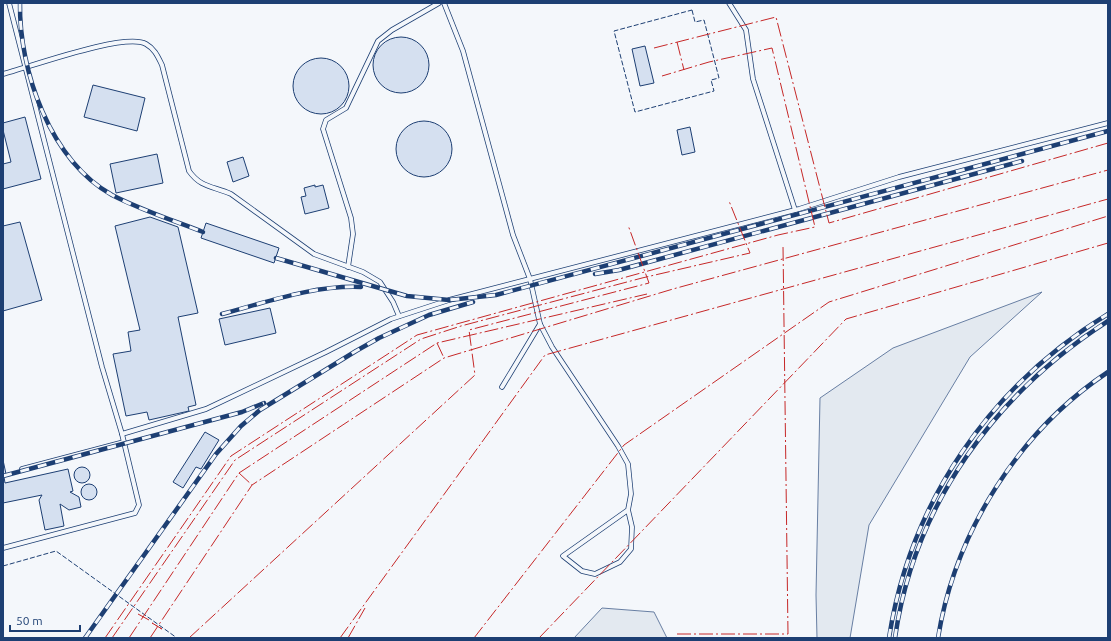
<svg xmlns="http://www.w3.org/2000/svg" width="1111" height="641" viewBox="0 0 1111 641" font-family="Ubuntu,sans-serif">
<rect width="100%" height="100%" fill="#f4f7fb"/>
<g fill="#e3e9f0" stroke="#687fa3">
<polygon points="1042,292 970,357 869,525 850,638 817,638 816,595 820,398 893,348"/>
<polygon points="602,608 654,612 667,638 574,638"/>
</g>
<g fill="#d5e0f0" stroke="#1d3f73">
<circle cx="401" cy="65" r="28"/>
<polygon points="645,46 654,83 640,86 632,49"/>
<circle cx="321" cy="86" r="28"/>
<polygon points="93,85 145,98 137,131 84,117"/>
<polygon points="25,117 41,179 3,189 3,164 11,162 3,130 3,123"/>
<circle cx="424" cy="149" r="28"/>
<polygon points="690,127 695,152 682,155 677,130"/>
<polygon points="157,154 163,183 116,193 110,164"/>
<polygon points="243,157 249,176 233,182 227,162"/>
<polygon points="315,185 315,187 323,185 329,208 305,214 301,197 306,196 304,188"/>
<polygon points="150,217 178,227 198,313 178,317 196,405 188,407 189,411 149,420 147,412 126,416 113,354 131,351 128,332 140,330 115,226"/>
<polygon points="20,222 42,300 3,311 3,226"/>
<polygon points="206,223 279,248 274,263 201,238"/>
<polygon points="270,308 276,333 225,345 219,319"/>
<polygon points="205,432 219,440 201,469 196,467 183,488 173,482"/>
<polygon points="3,460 6,474 4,477 5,483 68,469 73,491 70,492 79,497 81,507 69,510 60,504 64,526 45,530 39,500 42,495 3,503"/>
<circle cx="82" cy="475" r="8"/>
<circle cx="89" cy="492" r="8"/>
</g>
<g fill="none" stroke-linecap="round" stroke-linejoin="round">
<defs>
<g id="service">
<polyline points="444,3 463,51 513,235 530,279 540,324 502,387"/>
<polyline points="729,3 746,30 753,79 795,210"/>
<path d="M3,74C30,67 125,32 146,44C155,49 158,57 162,65L189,171C201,188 213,186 231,194L314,254L363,272L380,282L393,302L399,316"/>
<polyline points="348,267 353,234 351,218 323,129 326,120 346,108 378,41 392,30 439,3"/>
<polyline points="540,324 552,347 618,446 628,464 631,494 628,510 563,556 582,571 595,574 620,562 631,549 632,527 628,510"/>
<polyline points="122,434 206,409 326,352 391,319 449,300 799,209 899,177 1108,123"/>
<polyline points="22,469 124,442"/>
<polyline points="3,548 135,513 139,505 122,434 102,367 9,3"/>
</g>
</defs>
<use href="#service" stroke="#1d3f73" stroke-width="5.5"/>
<use href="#service" stroke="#f4f7fb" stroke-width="4"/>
<defs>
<g id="rail">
<path d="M20,3C19,71 50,160 112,195C141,210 172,220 203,232"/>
<polyline points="276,258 407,296 449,300 496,295 1108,131"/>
<polyline points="595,274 619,270 1022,161"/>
<path d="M222,314C267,302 314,285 361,287"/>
<polyline points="3,476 242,412 264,403"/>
<polyline points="85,638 216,454 241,426 260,410 356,351 379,338 429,315 473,302"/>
<path d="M889,638C910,502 990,386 1108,314"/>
<path d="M895,638C914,504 996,393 1108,321"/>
<path d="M938,638C955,532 1019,431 1108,372"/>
</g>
</defs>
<use href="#rail" stroke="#1d3f73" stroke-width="4.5"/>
<use href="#rail" stroke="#f4f7fb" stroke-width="3" stroke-dasharray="9" stroke-linecap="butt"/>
<g stroke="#1d3f73" stroke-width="1" stroke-dasharray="5 2" stroke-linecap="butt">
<polygon points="692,10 695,22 704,20 719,78 711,80 714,91 635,112 614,31"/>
<polyline points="3,566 56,551 177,638"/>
</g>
<g stroke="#c62828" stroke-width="1" stroke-dasharray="14 3 2 3" stroke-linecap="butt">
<polyline points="677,42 684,70"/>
<polyline points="654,48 776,17 829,223 1108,143"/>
<polyline points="437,343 444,358"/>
<polyline points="239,473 252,485"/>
<polyline points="138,614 149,620"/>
<polyline points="152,623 162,629 152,623"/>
<polyline points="677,634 788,634 783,245"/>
<polyline points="105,638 231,456 417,335 778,235 815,227 772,48 709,62 662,76"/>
<polyline points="112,638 235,460 421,339 461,326 642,278 750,253 729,201"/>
<polyline points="129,638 239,473 437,343 647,294"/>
<polyline points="150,638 252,485 444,358 673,289 1108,170"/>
<polyline points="189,638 475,375 469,330 649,283 628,225"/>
<polyline points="340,638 545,355 1108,199"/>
<polyline points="348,638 365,608"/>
<polyline points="474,638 624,445 829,302 1108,216"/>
<polyline points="539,638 846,319 1108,243"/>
</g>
</g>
<rect width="1111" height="641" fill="none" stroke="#1d3f73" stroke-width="8"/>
<path d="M10 625v6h70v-6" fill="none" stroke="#1d3f73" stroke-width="2"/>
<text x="16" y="625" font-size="12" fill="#1d3f73" stroke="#f4f7fb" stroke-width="3" paint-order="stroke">50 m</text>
</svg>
